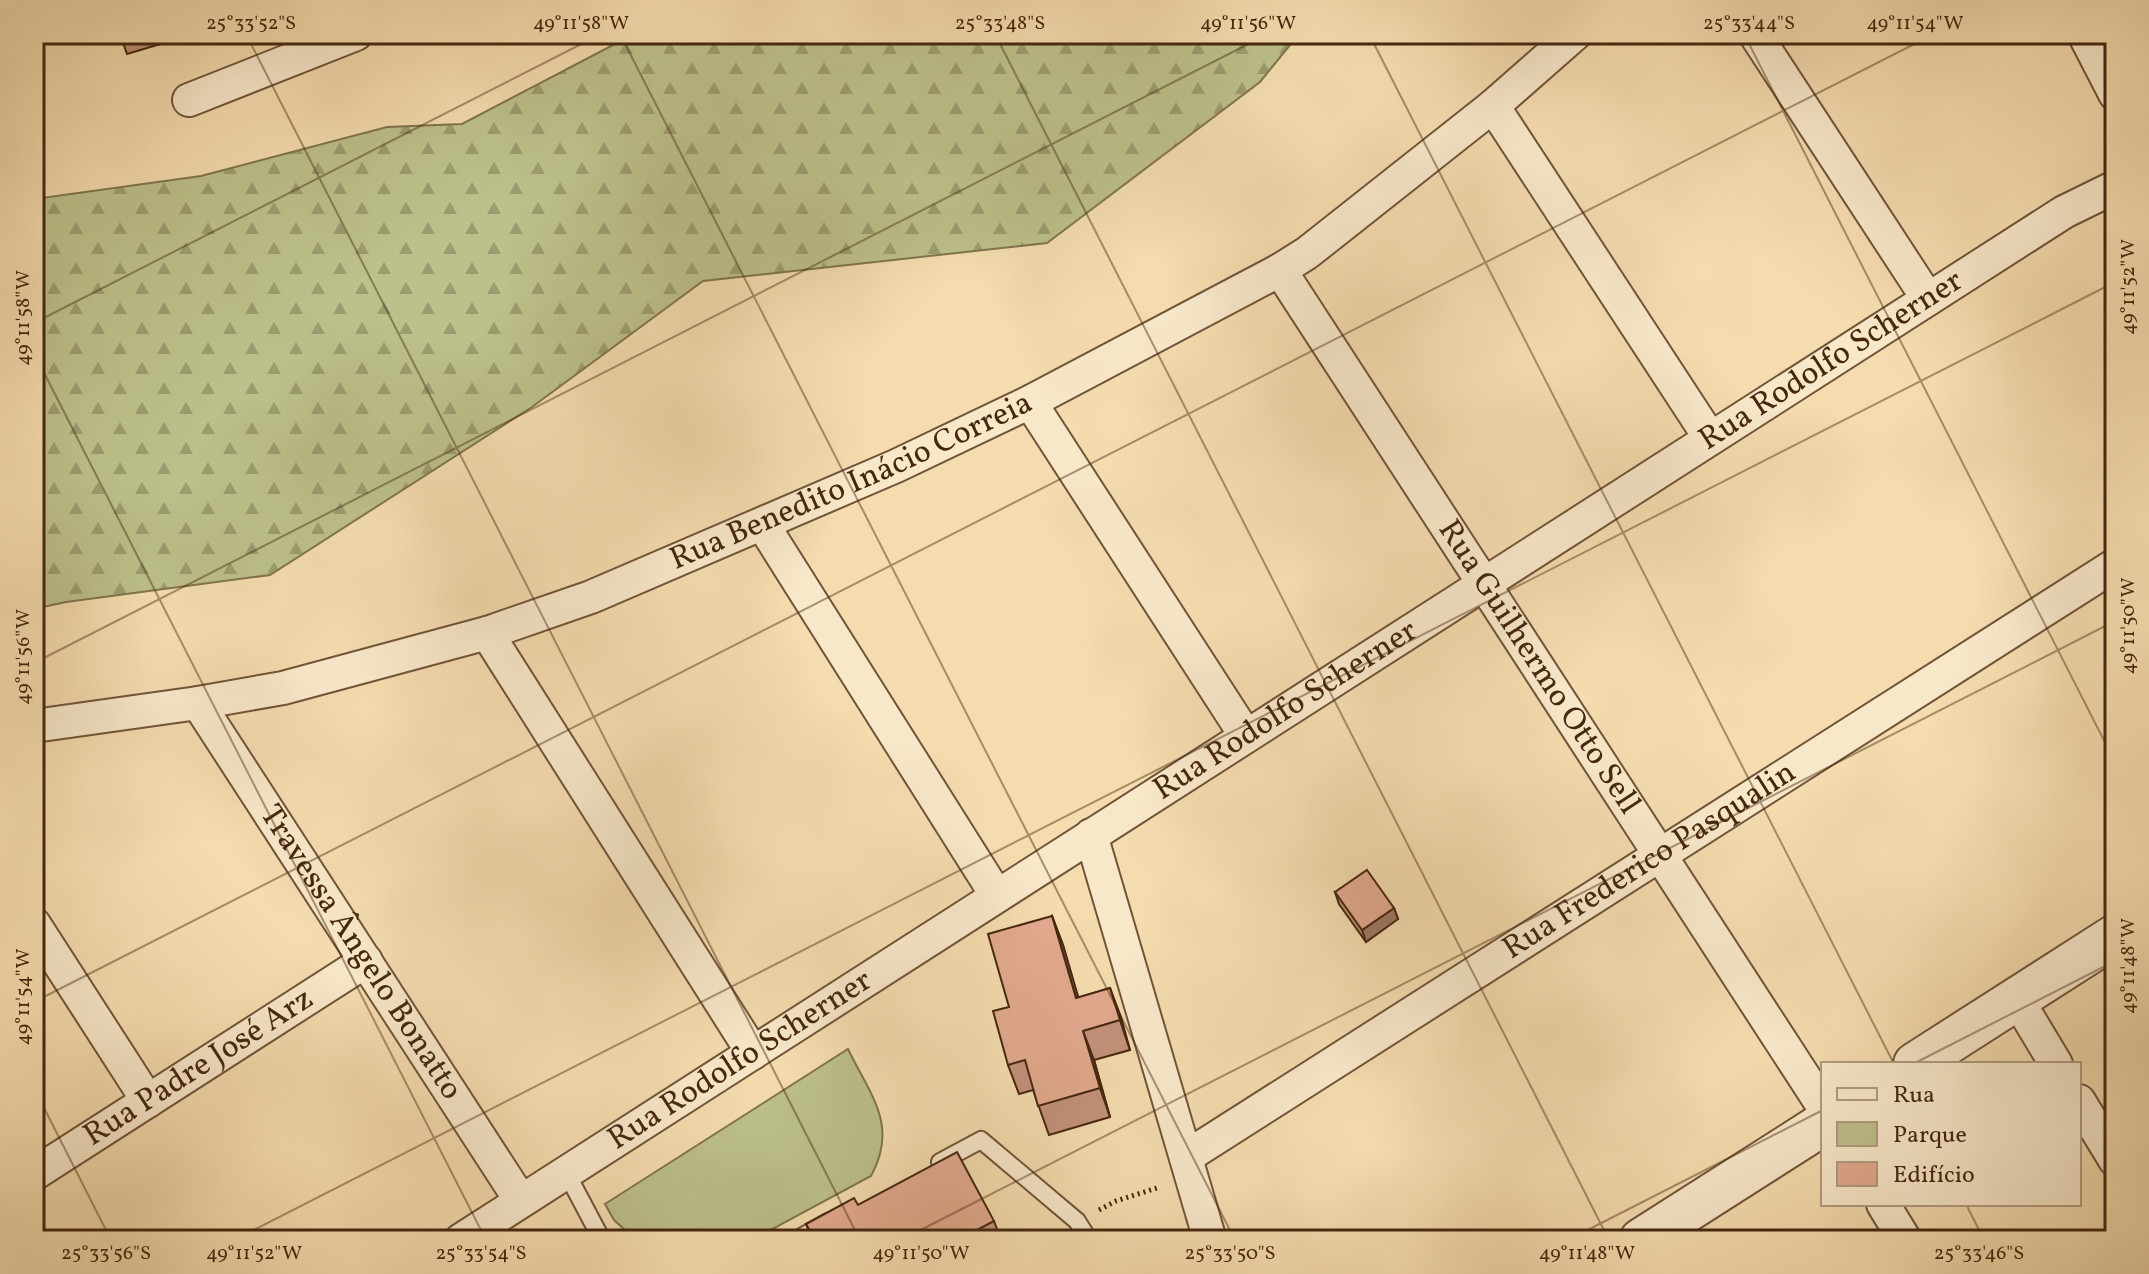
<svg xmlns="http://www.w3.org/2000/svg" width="2149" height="1274" viewBox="0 0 2149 1274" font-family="Vollkorn,serif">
<defs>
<pattern id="forest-firs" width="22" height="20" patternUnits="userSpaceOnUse" patternTransform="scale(2)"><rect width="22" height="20" fill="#bcc08a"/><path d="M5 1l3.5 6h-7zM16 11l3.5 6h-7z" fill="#9b9c6f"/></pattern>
</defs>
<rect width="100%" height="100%" fill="#f4dcae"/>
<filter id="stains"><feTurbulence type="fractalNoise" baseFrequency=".0025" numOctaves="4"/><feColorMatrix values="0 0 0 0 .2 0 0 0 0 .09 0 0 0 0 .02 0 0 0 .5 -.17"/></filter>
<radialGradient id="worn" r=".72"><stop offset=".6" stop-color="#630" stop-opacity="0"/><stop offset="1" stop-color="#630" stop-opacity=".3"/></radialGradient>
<path fill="#bcc08a" stroke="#80744d" stroke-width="2" d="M848,1049C870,1095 899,1125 871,1176L752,1240H636L614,1220L605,1204Z"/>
<polygon fill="url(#forest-firs)" stroke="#80744d" stroke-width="2" points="634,34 1299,34 1260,82 1047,243 703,281 532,407 270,575 66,602 34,609 34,199 201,176 387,127 462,124"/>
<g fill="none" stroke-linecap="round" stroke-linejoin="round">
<defs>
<g id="service">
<polyline points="940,1162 981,1140 1077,1221 1089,1240"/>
<polyline points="566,1172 602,1240"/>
<polyline points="796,1240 828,1222"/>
</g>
<g id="minor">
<polyline points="1755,34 1928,299"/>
<polyline points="2084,34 2115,94"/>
<polyline points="189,100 356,34"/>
<polyline points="1493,106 1710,438"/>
<path id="s1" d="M1280,270L1823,1106"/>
<polyline points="1030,402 1246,736"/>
<polyline points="763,525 997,896"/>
<polyline points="487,633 753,1053"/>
<path id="s2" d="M198,703L521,1201"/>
<path id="s3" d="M34,726L198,703L283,688L487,633L591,597L896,466L1030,402L1280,270L1307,253L1493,106L1575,34"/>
<polyline points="1091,835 1210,1240"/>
<polyline points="34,924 148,1101"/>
<polyline points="2017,999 2056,1064"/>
<polyline points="2079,1101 2115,1160"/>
<path id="s4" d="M1186,1157L2115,565"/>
<path id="s5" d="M34,1174L366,961"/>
<polyline points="1883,1204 1905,1240"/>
<path id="s6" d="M461,1240L2064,212L2115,187"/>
</g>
<g id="tertiary">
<polyline points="1915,1064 2115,936"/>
<polyline points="1641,1240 1823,1124"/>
</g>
</defs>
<use href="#service" stroke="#715438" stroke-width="20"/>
<use href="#minor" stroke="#715438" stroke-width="36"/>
<use href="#tertiary" stroke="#715438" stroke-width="46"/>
<polyline stroke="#452710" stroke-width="5" stroke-dasharray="2 4" stroke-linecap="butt" points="1099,1210 1116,1201 1160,1187"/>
<use href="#service" stroke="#f8e8ca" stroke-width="16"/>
<use href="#minor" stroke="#f8e8ca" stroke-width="32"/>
<use href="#tertiary" stroke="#f8e8ca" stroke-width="42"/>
</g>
<g fill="#c2917a" stroke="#452710" stroke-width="2">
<polygon points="120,34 194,34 127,54"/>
<polygon points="1335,892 1394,908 1398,919 1366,942 1339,904"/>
<polygon points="1052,916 1063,945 1078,998 1110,988 1130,1050 1094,1060 1110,1117 1049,1135 1033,1090 1019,1094 1008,1065 1009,1007"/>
<polygon points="858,1205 994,1221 1001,1240 800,1240 810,1234 806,1224"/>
</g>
<g fill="#9e7663" stroke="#452710" stroke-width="2">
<polygon points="1394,908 1398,919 1366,942 1362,930"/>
<polygon points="1052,916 1063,945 1087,1027 1076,998"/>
<polygon points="1110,988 1121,1017 1130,1050 1120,1020"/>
<polygon points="1083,1031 1094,1060 1110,1117 1100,1088"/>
</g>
<g fill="#e2a98e" stroke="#452710" stroke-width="2">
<polygon points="120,34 133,34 121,38"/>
<polygon points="1367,870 1394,908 1362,930 1335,892"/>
<polygon points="1052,916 1076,998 1110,988 1120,1020 1083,1031 1100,1088 1038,1106 1025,1060 1008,1065 993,1011 1009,1007 988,934"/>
<polygon points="957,1152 994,1221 958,1240 800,1240 812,1234 806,1224 854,1198 858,1205"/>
<polygon points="996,1236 999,1240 989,1240"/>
</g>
<path fill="none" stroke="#452710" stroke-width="2" stroke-opacity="0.45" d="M246,34L860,1240M620,34L1235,1240M995,34L1609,1240M1369,34L1894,1064M1744,34L2115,762M34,323L601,34M34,353L486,1240M34,663L1268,34M34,1002L1934,34M1913,1064L2115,961M34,1088L111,1240M1966,1204L1984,1240M234,1240L2115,282M901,1240L2115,621M1568,1240L1823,1110"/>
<g text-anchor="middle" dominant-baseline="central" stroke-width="8" stroke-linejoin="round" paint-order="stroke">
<g font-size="32" fill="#452710" stroke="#f8e8ca">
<text stroke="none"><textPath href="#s6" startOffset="1628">Rua Rodolfo Scherner</textPath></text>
<text stroke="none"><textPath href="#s3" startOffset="858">Rua Benedito Inácio Correia</textPath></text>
<text stroke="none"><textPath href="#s1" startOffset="474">Rua Guilhermo Otto Sell</textPath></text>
<text stroke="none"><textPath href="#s6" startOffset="980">Rua Rodolfo Scherner</textPath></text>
<text stroke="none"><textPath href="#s4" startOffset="550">Rua Frederico Pasqualin</textPath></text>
<text stroke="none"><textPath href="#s2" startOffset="298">Travessa Ângelo Bonatto</textPath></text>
<text stroke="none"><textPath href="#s6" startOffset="332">Rua Rodolfo Scherner</textPath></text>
<text stroke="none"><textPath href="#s5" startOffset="196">Rua Padre José Arz</textPath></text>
</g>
</g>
<rect width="2149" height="1274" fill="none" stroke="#f4dcae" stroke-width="88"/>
<rect x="1821" y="1062" width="260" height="144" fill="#f8e8ca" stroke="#b09b80" stroke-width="2"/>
<rect x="1837" y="1088" width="40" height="12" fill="#f8e8ca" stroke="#b09b80" stroke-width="2"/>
<text x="1893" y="1102" font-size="24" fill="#452710">Rua</text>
<rect x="1837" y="1122" width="40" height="24" fill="#bcc08a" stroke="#b09b80" stroke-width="2"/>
<text x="1893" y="1142" font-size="24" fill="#452710">Parque</text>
<rect x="1837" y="1162" width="40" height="24" fill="#e2a98e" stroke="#b09b80" stroke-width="2"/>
<text x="1893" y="1182" font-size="24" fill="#452710">Edifício</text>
<rect x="44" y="44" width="2061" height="1186" fill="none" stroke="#452710" stroke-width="3"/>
<g font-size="20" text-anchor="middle" fill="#452710">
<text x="251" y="29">25°33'52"S</text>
<text x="581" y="29">49°11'58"W</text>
<text x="1000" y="29">25°33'48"S</text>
<text x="1248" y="29">49°11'56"W</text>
<text x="1749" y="29">25°33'44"S</text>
<text x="1915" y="29">49°11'54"W</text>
<text transform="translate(2127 287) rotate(-90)" y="7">49°11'52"W</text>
<text transform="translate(22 318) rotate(-90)" y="7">49°11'58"W</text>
<text transform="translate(2127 626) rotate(-90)" y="7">49°11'50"W</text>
<text transform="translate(22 657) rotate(-90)" y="7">49°11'56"W</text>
<text transform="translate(2127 966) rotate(-90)" y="7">49°11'48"W</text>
<text transform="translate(22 997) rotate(-90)" y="7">49°11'54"W</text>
<text x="106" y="1259">25°33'56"S</text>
<text x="254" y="1259">49°11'52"W</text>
<text x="481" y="1259">25°33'54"S</text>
<text x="921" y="1259">49°11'50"W</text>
<text x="1230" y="1259">25°33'50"S</text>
<text x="1587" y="1259">49°11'48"W</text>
<text x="1979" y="1259">25°33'46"S</text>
</g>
<rect width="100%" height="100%" filter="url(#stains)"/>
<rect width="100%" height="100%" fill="url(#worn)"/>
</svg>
